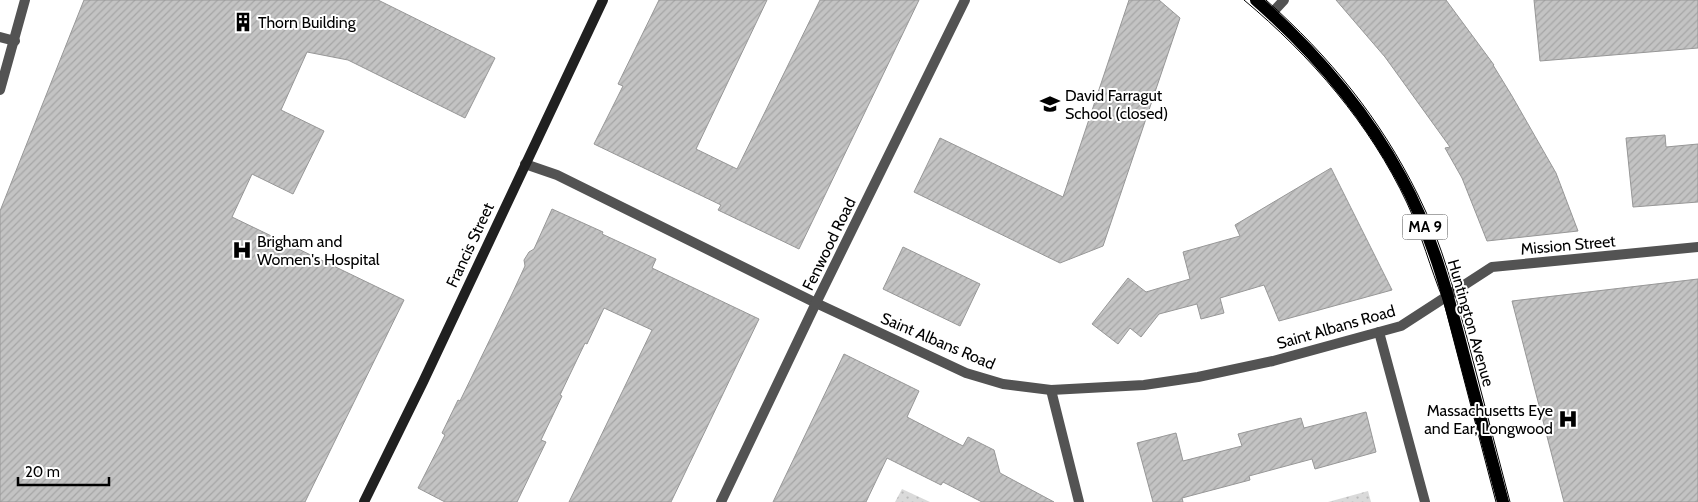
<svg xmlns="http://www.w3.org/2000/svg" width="1698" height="502" viewBox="0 0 1698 502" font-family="Cabin,sans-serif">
<defs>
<pattern id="green-dots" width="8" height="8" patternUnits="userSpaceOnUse" patternTransform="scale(1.25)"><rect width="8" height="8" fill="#dadada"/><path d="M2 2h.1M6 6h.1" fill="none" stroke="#b9b9b9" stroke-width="1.8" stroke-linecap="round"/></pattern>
<pattern id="building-hatch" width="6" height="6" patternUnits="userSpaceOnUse" patternTransform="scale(1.25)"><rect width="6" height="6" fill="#c3c3c3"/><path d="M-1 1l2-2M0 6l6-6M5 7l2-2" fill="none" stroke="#a6a6a6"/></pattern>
</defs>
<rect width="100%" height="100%" fill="#fff"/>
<g fill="url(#green-dots)">
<polygon points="902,489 930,502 895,502"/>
<polygon points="1368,491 1371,502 1328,502"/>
</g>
<g fill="url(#building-hatch)" stroke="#979797">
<polygon points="84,0 378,0 495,58 465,118 348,60 307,52 281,110 324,131 293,194 252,174 232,217 404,300 305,502 0,502 0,211"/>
<polygon points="659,0 767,0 696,149 737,169 820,0 919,0 799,249 718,210 721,205 594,144 623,86 618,84"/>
<polygon points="1129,0 1159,0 1180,18 1103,246 1060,263 914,192 940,138 1063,197"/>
<polygon points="1336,0 1446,0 1494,65 1493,65 1512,96 1556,173 1578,231 1487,241 1462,178 1445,148 1450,147 1385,57"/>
<polygon points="1534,0 1698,0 1698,48 1540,61"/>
<polygon points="1665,135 1666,147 1698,144 1698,202 1633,207 1626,138"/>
<polygon points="1331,168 1392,290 1279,321 1264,285 1220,298 1224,313 1201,319 1197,304 1159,314 1141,337 1130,328 1118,344 1092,324 1128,278 1146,292 1190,279 1183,252 1240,236 1235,225"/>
<polygon points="552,209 603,232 602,234 656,259 652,268 759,319 671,502 569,502 652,330 604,308 587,344 585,343 560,395 562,396 541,440 546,442 517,502 445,502 418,488 445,435 442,433 458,400 460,401 512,294 525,266 524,260 529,252 534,249"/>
<polygon points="903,247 980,284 960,326 883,289"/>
<polygon points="1698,279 1698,502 1564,502 1512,301"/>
<polygon points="844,354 919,391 907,417 963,446 968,437 994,450 1000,473 1054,502 982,502 943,482 941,485 887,458 866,502 773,502"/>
<polygon points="1366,412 1376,452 1315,469 1312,459 1249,476 1250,480 1182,498 1183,502 1153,502 1137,443 1176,433 1183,461 1242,446 1238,434 1301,418 1304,428"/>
</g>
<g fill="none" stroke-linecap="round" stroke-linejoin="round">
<polyline stroke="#535353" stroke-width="10" points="1379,332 1425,502"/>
<g stroke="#535353" stroke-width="10">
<polyline points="1271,14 1284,0"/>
<polyline points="0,37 15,41"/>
<polyline points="0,90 25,0"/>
<polyline points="525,164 557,175 816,303 966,373 1003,384 1051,390 1144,385 1198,377 1273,361 1401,326 1492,267 1698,247"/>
<polyline points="1051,390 1079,502"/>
<polyline points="721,502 816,303 965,0"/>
</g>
<polyline stroke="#202020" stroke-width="10" points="364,502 423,382 603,0"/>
<path stroke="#000" stroke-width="12" d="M1256,0C1314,51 1364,109 1401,177C1432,233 1448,295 1464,356C1477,404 1490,453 1503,502"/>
<g stroke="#000" stroke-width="1">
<path d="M1244,0C1311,56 1370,124 1407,203C1422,235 1430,268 1443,299L1496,502"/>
<path d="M1266,0C1330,57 1380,118 1418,195C1442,243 1456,297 1470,349C1483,400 1497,451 1510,502"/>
</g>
</g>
<defs>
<symbol id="building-bare" viewBox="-9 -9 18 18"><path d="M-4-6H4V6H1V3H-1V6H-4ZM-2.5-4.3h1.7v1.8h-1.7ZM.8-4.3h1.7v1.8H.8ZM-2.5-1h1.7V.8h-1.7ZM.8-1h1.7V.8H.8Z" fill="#000" stroke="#fff" stroke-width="2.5" paint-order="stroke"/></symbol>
<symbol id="school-bare" viewBox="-9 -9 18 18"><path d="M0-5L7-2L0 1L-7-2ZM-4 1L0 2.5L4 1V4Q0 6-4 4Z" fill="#000" stroke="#fff" stroke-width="2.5" paint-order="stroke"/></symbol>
<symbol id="hospital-bare" viewBox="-9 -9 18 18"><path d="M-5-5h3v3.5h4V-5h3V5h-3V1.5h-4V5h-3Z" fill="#000" stroke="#fff" stroke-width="2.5" paint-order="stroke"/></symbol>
</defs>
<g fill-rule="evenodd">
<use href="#building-bare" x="229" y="8" width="28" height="28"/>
<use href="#school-bare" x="1036" y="90" width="28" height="28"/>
<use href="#hospital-bare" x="228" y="236" width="28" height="28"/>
<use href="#hospital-bare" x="1554" y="405" width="28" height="28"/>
</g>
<g text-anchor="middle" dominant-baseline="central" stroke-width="4" stroke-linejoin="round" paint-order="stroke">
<rect fill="#fff" stroke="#4c4c4c" stroke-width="1" x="1402.5" y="214.5" width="45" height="25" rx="4"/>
<g font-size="15" font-weight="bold" fill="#000">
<text x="1425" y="227">MA 9</text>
</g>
<g font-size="16" fill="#000" stroke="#fff" text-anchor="start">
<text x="258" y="22">Thorn Building</text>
<text x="1065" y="95">David Farragut<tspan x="1065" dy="18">School (closed)</tspan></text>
<text x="257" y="241">Brigham and<tspan x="257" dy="18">Women's Hospital</tspan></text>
<text x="1553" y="410" text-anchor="end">Massachusetts Eye<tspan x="1553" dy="18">and Ear, Longwood</tspan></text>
</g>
<g font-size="16" fill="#000" stroke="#fff">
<text transform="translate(829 244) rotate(-64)">Fenwood Road</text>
<text transform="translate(470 245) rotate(-65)">Francis Street</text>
<text transform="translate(1568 245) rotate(-5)">Mission Street</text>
<text transform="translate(1471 323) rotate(74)">Huntington Avenue</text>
<text transform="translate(1336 327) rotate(-16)">Saint Albans Road</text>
<text transform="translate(938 341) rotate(23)">Saint Albans Road</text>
</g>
</g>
<path d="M18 477v8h91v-8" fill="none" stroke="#000000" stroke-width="2.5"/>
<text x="25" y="477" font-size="15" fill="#000000" stroke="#ffffff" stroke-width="4" paint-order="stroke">20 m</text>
</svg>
